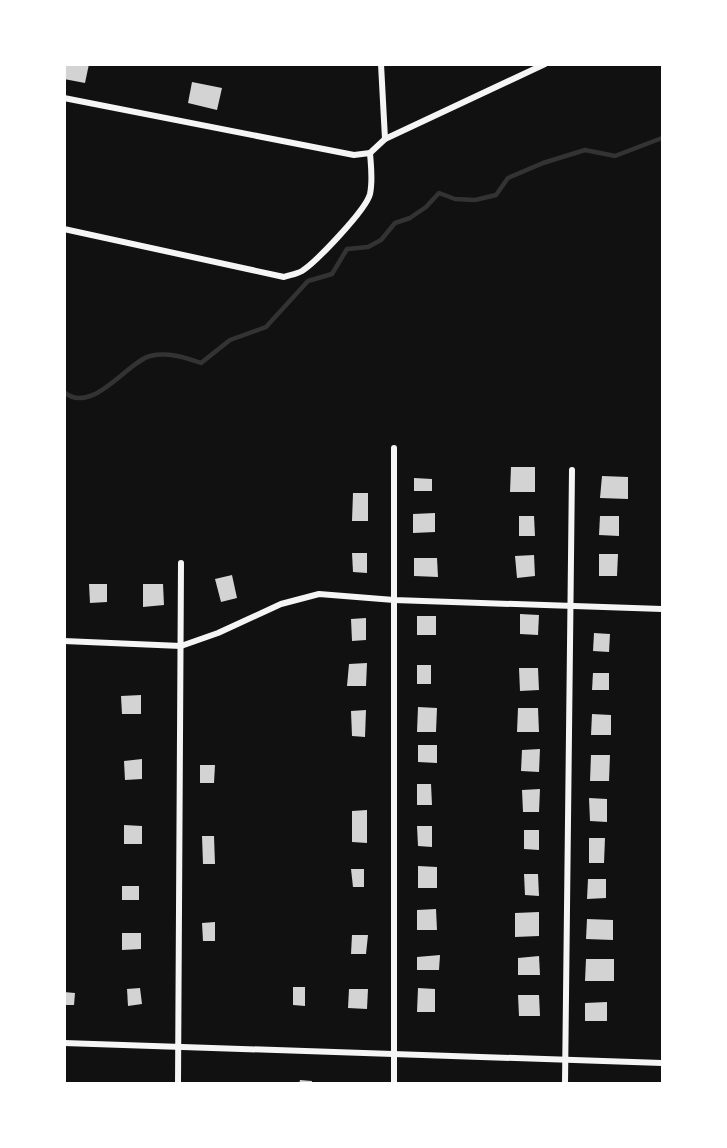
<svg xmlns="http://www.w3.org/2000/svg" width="727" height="1148" viewBox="0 0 727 1148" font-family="Lato,sans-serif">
<rect width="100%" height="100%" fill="#111"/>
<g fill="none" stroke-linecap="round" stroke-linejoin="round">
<path stroke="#333" stroke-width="4.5" d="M64,392C92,416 127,362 150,356C168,352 184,357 201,363L230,340L266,327L308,281L332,274L347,249L368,247L381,240L395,223L410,218L426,207L439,193L455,199L475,200L496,195L508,178L543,163L585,150L615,156L662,138"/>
</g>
<g fill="#d3d3d3">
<polygon points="66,64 89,64 85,83 64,79"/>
<polygon points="192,82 222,88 217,110 188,103"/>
<polygon points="511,467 535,467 535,492 510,492"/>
<polygon points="602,476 628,477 628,499 600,498"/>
<polygon points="414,478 432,479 432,491 414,491"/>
<polygon points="353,493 368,493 368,521 352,521"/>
<polygon points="435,513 435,532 413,533 413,514"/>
<polygon points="519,516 534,516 535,536 519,536"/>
<polygon points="600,516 619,516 619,536 599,535"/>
<polygon points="352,553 367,553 367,573 353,572"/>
<polygon points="599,554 618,554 617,576 599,576"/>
<polygon points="534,555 535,576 517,578 515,556"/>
<polygon points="414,558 437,558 438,577 414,576"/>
<polygon points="232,575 237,598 221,602 215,579"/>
<polygon points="89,584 107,584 107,602 90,603"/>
<polygon points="143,584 163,584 164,605 143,607"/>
<polygon points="520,614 539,615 538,635 520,634"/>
<rect x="417" y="616" width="19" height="19"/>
<polygon points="366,618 366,640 352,641 351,619"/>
<polygon points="594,633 610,634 609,652 593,651"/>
<polygon points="367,663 366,686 347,686 349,664"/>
<rect x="417" y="665" width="14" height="19"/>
<polygon points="519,668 538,668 539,690 520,691"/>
<polygon points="593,673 609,673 609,690 592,690"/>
<polygon points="141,695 141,714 122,714 121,696"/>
<polygon points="418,707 437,708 436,732 417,732"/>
<polygon points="518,708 538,708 539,732 517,732"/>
<polygon points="366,710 365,737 352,736 351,711"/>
<polygon points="592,714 611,715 611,735 591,735"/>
<polygon points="418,745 437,745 437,763 418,762"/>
<polygon points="540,749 539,772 521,771 522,750"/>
<polygon points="591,755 610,755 609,781 590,781"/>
<polygon points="142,759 142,779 125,780 124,761"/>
<polygon points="200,765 215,765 214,783 200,783"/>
<polygon points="417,784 431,784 432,805 417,805"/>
<polygon points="540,789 539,812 523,812 522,790"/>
<polygon points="589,798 607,799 607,822 590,821"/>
<polygon points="367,810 367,843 352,842 352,811"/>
<polygon points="124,825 142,826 142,844 124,844"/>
<polygon points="417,826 432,826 432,847 418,846"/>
<polygon points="524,830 539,830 539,850 524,849"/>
<polygon points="202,836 214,836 215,864 203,864"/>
<polygon points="589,838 605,838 604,863 589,863"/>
<polygon points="418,866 437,867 437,888 418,888"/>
<polygon points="351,869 364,869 364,887 353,887"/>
<polygon points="524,874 538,874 539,896 525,895"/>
<polygon points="588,879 606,879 606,898 587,899"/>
<rect x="122" y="886" width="17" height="14"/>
<polygon points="436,909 437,930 417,930 417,910"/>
<polygon points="539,912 539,936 515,937 515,913"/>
<polygon points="587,919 613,920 613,940 586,939"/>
<polygon points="215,922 215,941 203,941 202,923"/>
<polygon points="122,933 141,933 141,949 122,950"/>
<polygon points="352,935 368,935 366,954 351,954"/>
<polygon points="440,955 439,970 417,970 417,957"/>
<polygon points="539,956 540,975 518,975 518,958"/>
<polygon points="586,959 614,959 614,981 585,981"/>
<polygon points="293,987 305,987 305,1006 293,1005"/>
<polygon points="140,988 142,1004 128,1006 127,989"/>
<polygon points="418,988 435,989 435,1012 417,1012"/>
<polygon points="349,989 368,989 367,1009 348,1008"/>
<polygon points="64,992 75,993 74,1005 64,1005"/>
<polygon points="518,995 539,995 540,1016 519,1016"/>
<polygon points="607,1002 607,1021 585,1021 585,1003"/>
<polygon points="300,1080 312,1081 312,1084 299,1084"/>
</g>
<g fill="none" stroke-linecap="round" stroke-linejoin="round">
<g stroke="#f5f5f5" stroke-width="6">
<polyline points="381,64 385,139"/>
<polyline points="64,98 354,155 370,153 385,139 545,64"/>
<path d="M64,229L284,277C290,275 297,274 302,271C316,262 366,210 370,194C373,180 371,167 370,153"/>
<polyline points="64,641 181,646 218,633 281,604 319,594 394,600 662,609"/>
<polyline points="64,1043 662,1063"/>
<polyline points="178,1084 181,563"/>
<polyline points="394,1084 394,448"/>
<polyline points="565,1084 572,470"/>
</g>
</g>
<rect width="727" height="1148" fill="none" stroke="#ffffff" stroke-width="132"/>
</svg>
